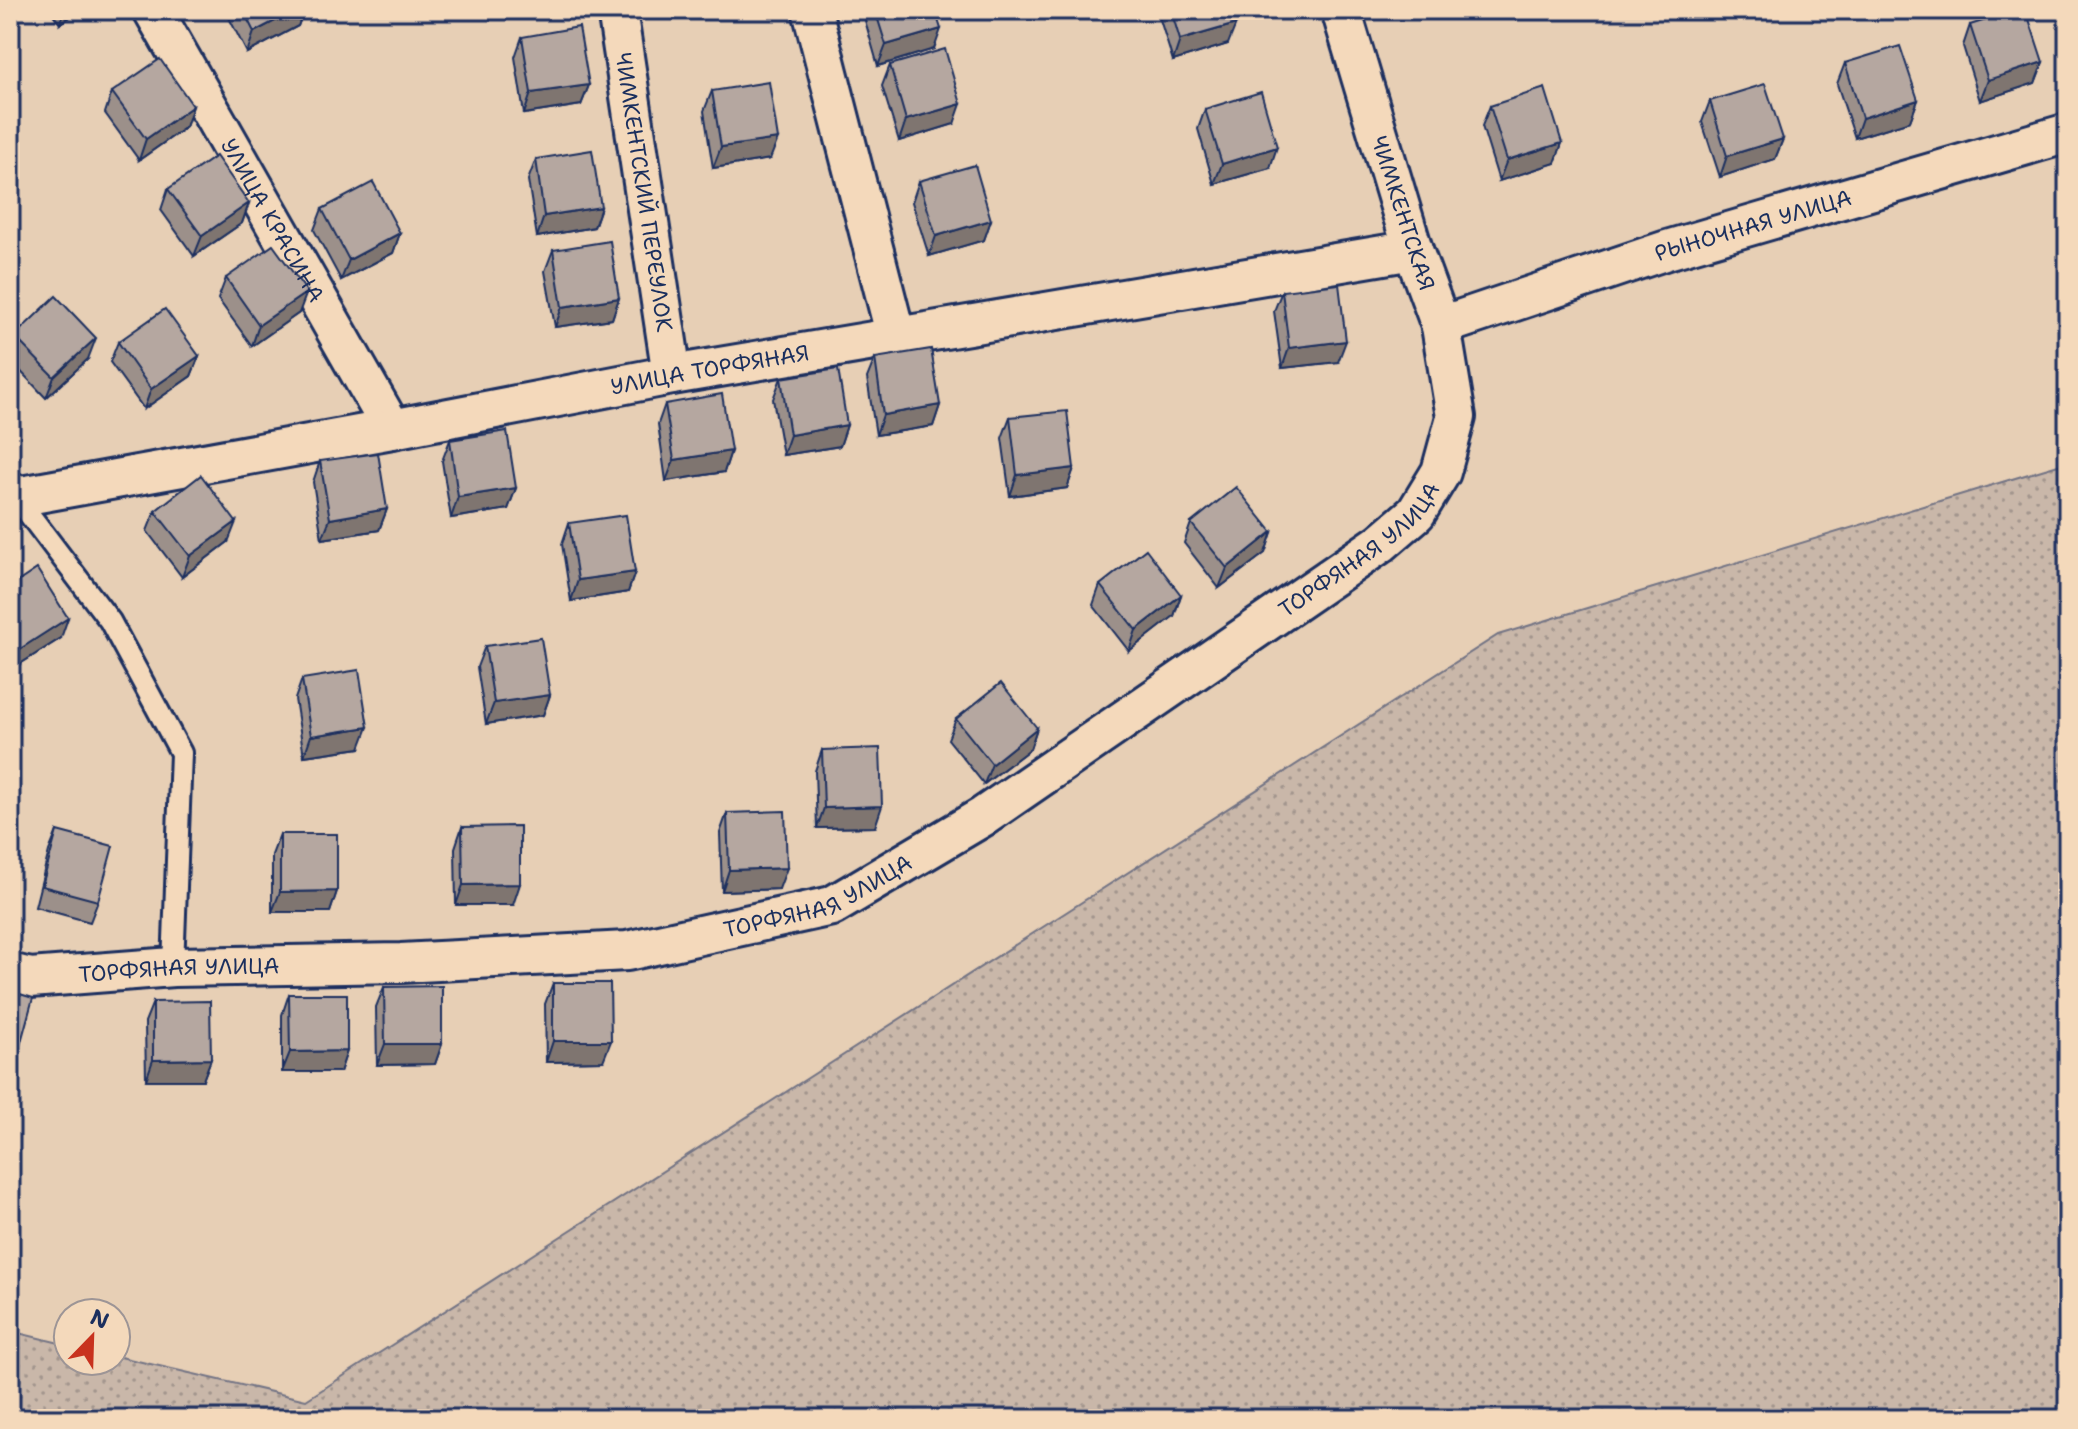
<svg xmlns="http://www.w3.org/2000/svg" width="2078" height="1429" viewBox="0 0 2078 1429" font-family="'Shantell Sans',sans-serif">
<defs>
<pattern id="green-dots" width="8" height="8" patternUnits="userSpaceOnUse" patternTransform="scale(2)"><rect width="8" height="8" fill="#c9b7a9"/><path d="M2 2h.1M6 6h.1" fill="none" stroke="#a2958d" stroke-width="1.8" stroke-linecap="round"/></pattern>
</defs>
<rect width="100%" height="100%" fill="#e7cfb5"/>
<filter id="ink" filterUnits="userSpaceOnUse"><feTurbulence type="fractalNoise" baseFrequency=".0125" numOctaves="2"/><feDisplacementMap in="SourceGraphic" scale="16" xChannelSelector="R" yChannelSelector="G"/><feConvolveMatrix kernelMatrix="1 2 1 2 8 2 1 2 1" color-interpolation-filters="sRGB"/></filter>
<g filter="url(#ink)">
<polygon fill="url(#green-dots)" stroke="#727384" stroke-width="2" points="2068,462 2068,1419 10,1419 10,1331 68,1345 68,1361 116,1361 116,1356 306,1400 1498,635"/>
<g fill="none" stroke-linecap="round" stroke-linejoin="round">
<defs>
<polyline id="lane" points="16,497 110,621 181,753 173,967"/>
<g id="street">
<path id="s1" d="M153,10L392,429"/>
<path id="s2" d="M617,10L672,375"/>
<polyline points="812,10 896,337"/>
<path id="s3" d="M1441,326L1667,250L2068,133"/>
<path id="s4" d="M10,491L16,497L392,429L672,375L1413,250"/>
<path id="s5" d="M10,973L30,978L173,967L401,963L627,951L832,906L984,816L1381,543L1416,513L1441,472L1456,417L1441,326L1413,250L1341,10"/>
</g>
</defs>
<use href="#lane" stroke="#1b2f5e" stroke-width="26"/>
<use href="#street" stroke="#1b2f5e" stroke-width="44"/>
<use href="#lane" stroke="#f4d9bb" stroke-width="20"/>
<use href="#street" stroke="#f4d9bb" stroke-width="38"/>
</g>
<g fill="#9c908a" stroke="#1b2f5e" stroke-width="2">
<polygon points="50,10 80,10 60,24"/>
<polygon points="225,10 304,10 298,26 247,53"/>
<polygon points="862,10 935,10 934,49 878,66"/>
<polygon points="1157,10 1231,10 1228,44 1173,61"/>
<polygon points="1447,10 1475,10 1449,18"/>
<polygon points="1970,25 2043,62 2035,83 1980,101 1963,46"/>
<polygon points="522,37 589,85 581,105 524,114 515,57"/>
<polygon points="1845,63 1918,100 1910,121 1855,138 1837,84"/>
<polygon points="890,65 954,124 899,141 882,86"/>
<polygon points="712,91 770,159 713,168 704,111"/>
<polygon points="112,92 193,106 186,127 139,160 105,113"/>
<polygon points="1710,101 1783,139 1775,159 1720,177 1702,122"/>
<polygon points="1490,106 1562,143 1555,163 1499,181 1482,126"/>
<polygon points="1205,109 1270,168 1214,184 1198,129"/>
<polygon points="536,159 601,207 594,227 537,237 528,180"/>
<polygon points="919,181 991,220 984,240 929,256 912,202"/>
<polygon points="168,189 249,203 242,223 194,256 161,210"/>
<polygon points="322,209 400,233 393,253 341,280 314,230"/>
<polygon points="553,250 619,298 612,319 555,327 545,271"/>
<polygon points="226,278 299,313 252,346 218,299"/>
<polygon points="1282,291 1338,362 1282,368 1274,311"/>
<polygon points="14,336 88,359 46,398 10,360 10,348"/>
<polygon points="118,342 199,356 191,376 144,409 110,362"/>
<polygon points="875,358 940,405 933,426 876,435 867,378"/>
<polygon points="781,378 847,425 840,446 783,455 773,399"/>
<polygon points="665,404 731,451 724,472 666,481 658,424"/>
<polygon points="1010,417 1074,468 1067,488 1010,496 1002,438"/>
<polygon points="450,440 516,488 508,509 451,518 442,461"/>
<polygon points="320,461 387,509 379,530 322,539 313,482"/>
<polygon points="155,511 228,542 182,577 147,531"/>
<polygon points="569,523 635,572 628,592 571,601 562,544"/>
<polygon points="1191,523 1272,532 1265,553 1219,588 1184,543"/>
<polygon points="1100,585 1181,595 1174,616 1129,651 1093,605"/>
<polygon points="10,587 61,638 12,669 10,666"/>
<polygon points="485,646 550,695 543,715 486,724 477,667"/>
<polygon points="302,679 360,748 304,756 295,699"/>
<polygon points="956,719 1037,728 1030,749 984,784 948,739"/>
<polygon points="822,750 875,827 817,828 815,771"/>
<polygon points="727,813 779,889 722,891 720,833"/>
<polygon points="462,827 513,905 456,905 455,848"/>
<polygon points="57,831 98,901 90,922 35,907 49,851"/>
<polygon points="280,834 337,891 330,912 272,912 272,855"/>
<polygon points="553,983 603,1061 546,1062 545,1004"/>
<polygon points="384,987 442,1044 435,1064 377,1065 376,1007"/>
<polygon points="10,991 18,1053 11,1074 10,1074"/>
<polygon points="289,994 347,1051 340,1072 282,1072 282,1015"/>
<polygon points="153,1002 211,1059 203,1080 146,1080 145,1022"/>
</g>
<g fill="#7f7570" stroke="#1b2f5e" stroke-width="2">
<polygon points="65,10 80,10 60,24"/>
<polygon points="296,10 304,10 298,26 247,53 254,32"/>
<polygon points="1452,10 1475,10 1449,18"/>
<polygon points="1236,24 1228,44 1173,61 1180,40"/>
<polygon points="941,29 934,49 878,66 886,45"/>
<polygon points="2043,62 2035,83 1980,101 1988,80"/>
<polygon points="589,85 581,105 524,114 531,93"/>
<polygon points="1918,100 1910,121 1855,138 1862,118"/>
<polygon points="961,104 954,124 899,141 906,120"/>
<polygon points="193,106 186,127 139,160 146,139"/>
<polygon points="778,139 770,159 713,168 721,147"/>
<polygon points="1783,139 1775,159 1720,177 1727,156"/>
<polygon points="1562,143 1555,163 1499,181 1507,160"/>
<polygon points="1277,147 1270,168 1214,184 1222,164"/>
<polygon points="249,203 242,223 194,256 202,236"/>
<polygon points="601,207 594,227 537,237 544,216"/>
<polygon points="991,220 984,240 929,256 936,236"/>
<polygon points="400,233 393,253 341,280 349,260"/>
<polygon points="307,292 299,313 252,346 259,325"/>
<polygon points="619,298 612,319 555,327 562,307"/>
<polygon points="96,338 88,359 46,398 54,377"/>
<polygon points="1346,341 1338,362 1282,368 1289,348"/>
<polygon points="199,356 191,376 144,409 151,389"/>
<polygon points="940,405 933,426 876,435 883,415"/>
<polygon points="847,425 840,446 783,455 790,435"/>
<polygon points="731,451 724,472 666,481 674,460"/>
<polygon points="1074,468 1067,488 1010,496 1017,475"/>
<polygon points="516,488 508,509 451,518 458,497"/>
<polygon points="387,509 379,530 322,539 330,519"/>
<polygon points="236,522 228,542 182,577 190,556"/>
<polygon points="1272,532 1265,553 1219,588 1227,568"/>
<polygon points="635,572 628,592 571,601 578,580"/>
<polygon points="1181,595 1174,616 1129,651 1136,630"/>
<polygon points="68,618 61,638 12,669 20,649"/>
<polygon points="550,695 543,715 486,724 494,703"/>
<polygon points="368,727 360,748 304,756 311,736"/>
<polygon points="1037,728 1030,749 984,784 992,764"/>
<polygon points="882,806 875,827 817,828 824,808"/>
<polygon points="787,868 779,889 722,891 729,870"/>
<polygon points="520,884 513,905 456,905 463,885"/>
<polygon points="337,891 330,912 272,912 280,892"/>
<polygon points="553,1041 611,1041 603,1061 546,1062"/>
<polygon points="385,1044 442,1044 435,1064 377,1065"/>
<polygon points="347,1051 340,1072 282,1072 290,1052"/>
<polygon points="211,1059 203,1080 146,1080 153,1060"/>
</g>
<g fill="#b5a7a0" stroke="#1b2f5e" stroke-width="2">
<polygon points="243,10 296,10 254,32"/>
<polygon points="875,10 935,10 941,29 886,45"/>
<polygon points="1171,10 1231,10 1236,24 1180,40"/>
<polygon points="2018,10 2026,10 2043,62 1988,80 1970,25"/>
<polygon points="579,27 589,85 531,93 522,37"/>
<polygon points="1900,46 1918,100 1862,118 1845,63"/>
<polygon points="945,49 961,104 906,120 890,65"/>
<polygon points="160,59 193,106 146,139 112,92"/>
<polygon points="769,82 778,139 721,147 712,91"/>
<polygon points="1765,84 1783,139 1727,156 1710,101"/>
<polygon points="1545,88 1562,143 1507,160 1490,106"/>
<polygon points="1261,92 1277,147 1222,164 1205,109"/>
<polygon points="592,150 601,207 544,216 536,159"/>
<polygon points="216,156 249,203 202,236 168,189"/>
<polygon points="975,165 991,220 936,236 919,181"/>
<polygon points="373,182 400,233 349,260 322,209"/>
<polygon points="610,241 619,298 562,307 553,250"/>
<polygon points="273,245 307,292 259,325 226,278"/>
<polygon points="1339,284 1346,341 1289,348 1282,291"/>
<polygon points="56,296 96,338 54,377 14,336"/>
<polygon points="165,309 199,356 151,389 118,342"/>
<polygon points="931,349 940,405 883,415 875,358"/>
<polygon points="838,369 847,425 790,435 781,378"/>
<polygon points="722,394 731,451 674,460 665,404"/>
<polygon points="1067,411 1074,468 1017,475 1010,417"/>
<polygon points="507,431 516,488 458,497 450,440"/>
<polygon points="378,453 387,509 330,519 320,461"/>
<polygon points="201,475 236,522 190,556 155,511"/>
<polygon points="1236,487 1272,532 1227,568 1191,523"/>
<polygon points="626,515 635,572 578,580 569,523"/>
<polygon points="1146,549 1181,595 1136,630 1100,585"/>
<polygon points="37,569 68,618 20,649 10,634 10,587"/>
<polygon points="541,638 550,695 494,703 485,646"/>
<polygon points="359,670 368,727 311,736 302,679"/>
<polygon points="1001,683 1037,728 992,764 956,719"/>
<polygon points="880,748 882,806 824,808 822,750"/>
<polygon points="785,811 787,868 729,870 727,813"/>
<polygon points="520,826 520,884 463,885 462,827"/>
<polygon points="57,831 113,846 98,901 42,886"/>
<polygon points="280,834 337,834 337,891 280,892"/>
<polygon points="553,983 610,983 611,1041 553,1041"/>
<polygon points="442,986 442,1044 385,1044 384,987"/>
<polygon points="10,991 33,998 18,1053 10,1051"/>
<polygon points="289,994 347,994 347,1051 290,1052"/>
<polygon points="210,1001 211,1059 153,1060 153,1002"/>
</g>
</g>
<g text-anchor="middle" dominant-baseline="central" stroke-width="7" stroke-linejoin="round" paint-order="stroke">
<g font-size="22" fill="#1b2f5e" stroke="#f4d9bb">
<text stroke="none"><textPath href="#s2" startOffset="184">ЧИМКЕНТСКИЙ ПЕРЕУЛОК</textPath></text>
<text transform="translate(1403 213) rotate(72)">ЧИМКЕНТСКАЯ</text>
<text stroke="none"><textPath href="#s1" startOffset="242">УЛИЦА КРАСИНА</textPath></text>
<text stroke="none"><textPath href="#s3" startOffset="328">РЫНОЧНАЯ УЛИЦА</textPath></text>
<text stroke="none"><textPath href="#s4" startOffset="714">УЛИЦА ТОРФЯНАЯ</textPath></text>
<text stroke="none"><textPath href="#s5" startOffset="1466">ТОРФЯНАЯ УЛИЦА</textPath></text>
<text stroke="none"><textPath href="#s5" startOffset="818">ТОРФЯНАЯ УЛИЦА</textPath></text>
<text stroke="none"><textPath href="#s5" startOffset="170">ТОРФЯНАЯ УЛИЦА</textPath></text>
</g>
</g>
<rect width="2078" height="1429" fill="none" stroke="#f4d9bb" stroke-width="40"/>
<rect x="20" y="20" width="2038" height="1389" fill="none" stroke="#1b2f5e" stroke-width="3" filter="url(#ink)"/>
<g transform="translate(92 1337) rotate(23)"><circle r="38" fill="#f4d9bb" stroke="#9d9596" stroke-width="2"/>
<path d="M0-6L14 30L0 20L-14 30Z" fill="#c8321e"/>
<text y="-12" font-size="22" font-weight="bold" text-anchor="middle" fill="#1b2f5e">N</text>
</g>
</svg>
